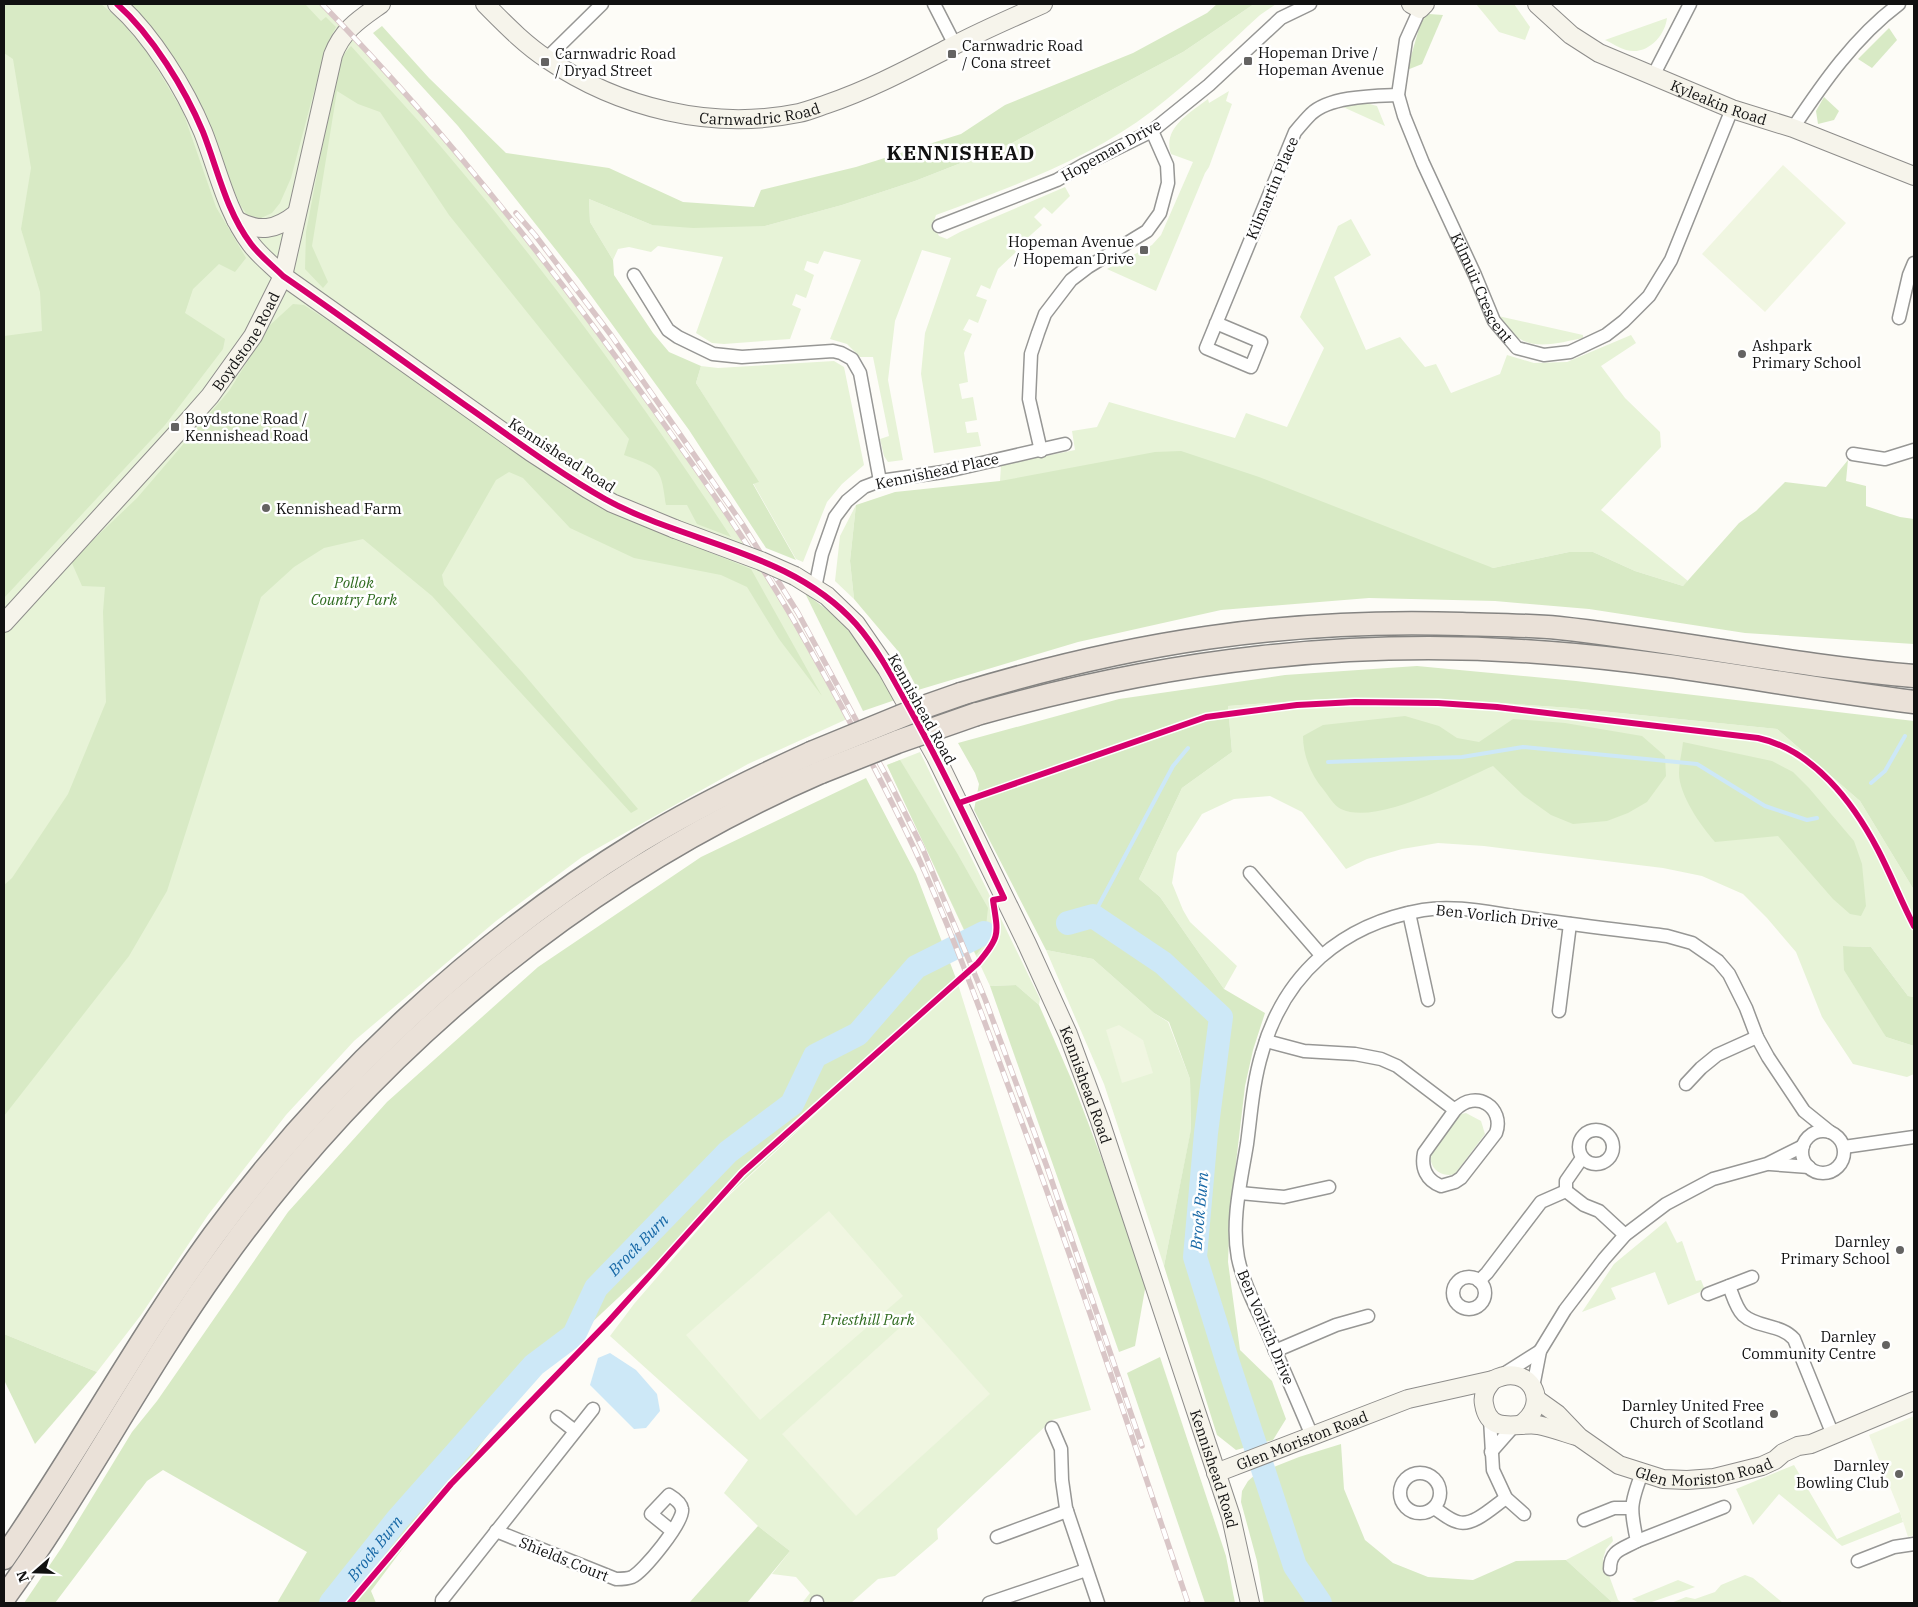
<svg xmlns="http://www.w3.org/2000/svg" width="1918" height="1607" viewBox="0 0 1918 1607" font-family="'IBM Plex Serif',serif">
<rect width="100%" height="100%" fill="#fdfcf7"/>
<g fill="#e7f3d7">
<path d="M4,4H322C442,127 549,261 648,401C698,471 748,542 791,617C811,650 828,685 847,719L748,764L582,857L496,921L354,1041L286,1115L208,1215L141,1315L97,1372L4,1334Z"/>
<path d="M1254,4H1276L1260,15C1225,47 1190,82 1152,111C1088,160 1011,187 936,215L933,224L939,236L947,239L960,232L1065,187L1070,196L1052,214L1044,207L1034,217L1042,225L1024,241L1017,235L1009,244L1016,252L998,269L990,289L981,285L976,296L987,300L978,323L969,319L963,330L972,334L964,353L968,382L959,384L962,399L973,397L977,420L965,422L967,433L978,432L981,446L934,453L921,374L925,333L951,258L922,250L895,321L888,380L903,460L888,462L884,456L880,439L889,436L873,357H860L847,344L830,339L861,260L824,251L818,264L807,261L804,270L814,275L806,298L796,294L792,305L801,309L790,339L724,344L712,343L696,333L723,257L658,246L651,252L629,247L618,249L613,260L590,222L589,199L652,225L765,226L842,205L915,181L1012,143L1183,52Z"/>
<polygon points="1476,4 1514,4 1530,27 1525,40 1499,32"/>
<path d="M1667,18C1665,36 1647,56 1626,50C1619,48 1612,43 1605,40Z"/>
<path d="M1229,91L1226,101L1232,104L1209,167L1205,173L1156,291L1107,269L1152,245L1161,235L1193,162L1171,154C1162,128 1190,113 1208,99L1209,103Z"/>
<polygon points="1366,103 1377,106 1385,126 1343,107"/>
<polygon points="1351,219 1371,255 1334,277 1366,350 1400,337 1425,367 1436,364 1451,393 1500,374 1507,355 1534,363 1567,362 1631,335 1636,343 1601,366 1625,398 1660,432 1661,447 1601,510 1688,581 1683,586 1635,571 1593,552 1569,552 1493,568 1000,481 1001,465 1075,450 1072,431 1097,427 1109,402 1235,438 1246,413 1287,427 1324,348 1300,317 1338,226"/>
<path d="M1498,316L1583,335V338C1562,342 1536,351 1517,337C1510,331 1504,322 1498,316Z"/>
<polygon points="834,361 844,367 864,465 842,484 827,502 803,562 796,559 753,483 758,482 696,383 701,366 718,368"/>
<polygon points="856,505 850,561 854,599 835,581 840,536"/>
<polygon points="1324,699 1486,702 1571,708 1777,729 1860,801 1914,890 1914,997 1908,996 1871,947 1843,946 1886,1037 1914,1046 1914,1074 1907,1077 1853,1064 1822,1017 1796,952 1767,918 1743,894 1702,876 1663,868 1484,846 1438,843 1402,849 1367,859 1346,869 1302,812 1270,796 1234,799 1202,814 1177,853 1172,883 1183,910 1190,922 1237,966 1224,989 1160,897 1139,879 1182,788 1232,752 1228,706"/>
<polygon points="920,752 1040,999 1039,1005 1016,985 990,986 887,765"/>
<polygon points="1046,950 1093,959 1154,1013 1168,1022 1190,1079 1191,1130 1164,1266 1104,1084"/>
<polygon points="957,981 1091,1410 1052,1420 937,1529 938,1539 895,1576 878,1579 851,1603 802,1603 810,1593 796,1577 772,1574 790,1551 758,1526 724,1493 748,1460 610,1336 634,1304 722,1202"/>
<path d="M1466,1113L1481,1121L1485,1134L1455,1174C1441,1178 1428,1168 1431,1153L1461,1114Z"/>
<polygon points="1666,1221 1677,1243 1682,1241 1696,1281 1701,1280 1705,1290 1668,1305 1655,1272 1611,1288 1616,1299 1582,1312 1614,1264"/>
<polygon points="1794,1465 1837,1539 1900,1512 1903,1522 1842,1546 1779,1494 1753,1525 1736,1489"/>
<polygon points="1612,1536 1613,1541 1606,1549 1603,1559 1618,1600 1622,1603 1613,1603 1566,1560"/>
<polygon points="1745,1575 1753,1578 1783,1603 1671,1603 1686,1597 1695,1599 1715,1592 1721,1585"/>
<polygon points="1678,1580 1695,1587 1649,1603 1639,1603 1632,1599"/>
</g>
<g fill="#d8eac5">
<polygon points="4,4 101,4 120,20 149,55 183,112 216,207 246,258 235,272 219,264 193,289 185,313 225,339 223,349 165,425 4,598 4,336 42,331 40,292 21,229 31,168 13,59 4,53"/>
<polygon points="128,4 305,4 321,21 326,17 336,27 330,38 313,95 291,178 280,203 272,213 261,218 247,215 241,206 227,176"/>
<polygon points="1217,4 1254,4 1183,52 1012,143 915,181 842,205 765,226 693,228 652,225 589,199 590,222 613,260 614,275 653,333 669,352 701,366 696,383 759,482 753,484 796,560 766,548 689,430 579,279 458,126 373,33 382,26 429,78 506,153 609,168 683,202 754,207 761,190 856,167 961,134 1005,105 1133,53 1207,13"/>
<polygon points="1429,14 1443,15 1422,64 1407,70 1422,18"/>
<polygon points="1889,28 1897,40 1872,68 1858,59"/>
<path d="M351,46C381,80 412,113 442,148C547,271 642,402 731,537L697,524L687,505H666C661,467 660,468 624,455L629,439L449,215L380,112L358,104L337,91L312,246L328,282L323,288L305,269L306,232L337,69L345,53Z"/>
<polygon points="1824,97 1839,111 1834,120 1818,124 1816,111"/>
<polygon points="293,304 304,305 350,335 570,490 631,521 751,569 822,696 779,639 747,587 721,575 634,558 570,528 523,478 509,472 496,480 442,575 444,585 522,672 638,809 631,813 432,596 363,539 324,548 294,567 261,597 167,891 129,956 4,1116 4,885 12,878 68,794 106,702 103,612 105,587 82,586 71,561 137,498 229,391 270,325"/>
<polygon points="1181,451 1259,477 1493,568 1569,552 1593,552 1635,571 1683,586 1739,523 1756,511 1785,482 1826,487 1848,460 1846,481 1866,486 1866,506 1900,517 1914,519 1914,644 1745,633 1589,609 1495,601 1369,598 1221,610 1078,642 918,690 897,650 854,599 850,561 856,505 895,492 1000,481 1155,452"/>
<polygon points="805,593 839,619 870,657 895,700 863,711"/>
<polygon points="1417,666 1576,681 1914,721 1914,890 1860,801 1777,729 1571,708 1486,702 1324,699 1228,706 1232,752 1182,788 1139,879 1160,897 1224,989 1265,1013 1253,1050 1245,1086 1230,1214 1228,1262 1240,1350 1272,1381 1286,1419 1273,1440 1236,1450 1217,1435 1164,1266 1191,1129 1190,1079 1169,1022 1154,1013 1093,959 1046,950 974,810 979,784 975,773 958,743 1119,699 1285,675"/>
<path d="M1405,716L1439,726L1457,738L1479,742L1513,719L1565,723L1642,736L1665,756L1666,776L1647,802L1628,813L1607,821L1573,824L1551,815L1523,795L1493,766C1458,781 1377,826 1341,809C1334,806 1328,795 1323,789C1311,775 1303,755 1303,736L1323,725Z"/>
<path d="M1683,742L1772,761L1793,772L1809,788L1854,841L1862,864L1866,906L1861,916L1850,914L1833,899L1778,836L1715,842C1701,826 1679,795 1679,773C1679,763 1682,752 1683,742Z"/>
<polygon points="900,760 957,853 988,908 984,945 976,955 887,765"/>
<polygon points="866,778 916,874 957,981 525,1385 371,1591 376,1603 277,1603 307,1552 163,1470 147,1481 55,1603 24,1603 62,1547 132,1432 157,1401 288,1212 387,1102 538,967 701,857"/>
<polygon points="1843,946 1871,947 1908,996 1914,997 1914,1046 1886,1037 1844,970"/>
<polygon points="1016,985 1039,1005 1073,1083 1147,1278 1135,1346 1119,1352 990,986"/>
<polygon points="4,1334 97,1372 35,1444 4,1380"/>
<polygon points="1160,1357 1226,1556 1235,1603 1205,1603 1127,1373"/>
<polygon points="1341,1444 1344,1489 1365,1540 1393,1563 1428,1577 1473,1580 1516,1561 1566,1560 1613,1603 1264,1603 1257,1561 1241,1502 1242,1491 1248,1481 1256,1474 1299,1457"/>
<polygon points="758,1526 790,1551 747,1603 689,1603"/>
</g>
<g fill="#f0f6e1">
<polygon points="1783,165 1846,223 1765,312 1702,254"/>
<polygon points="1119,1025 1143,1040 1153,1073 1122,1083 1106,1030"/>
<polygon points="829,1211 903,1296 760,1420 686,1335"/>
<polygon points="917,1312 990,1394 856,1516 782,1434"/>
<polygon points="1914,1416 1914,1535 1908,1537 1900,1512 1869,1435"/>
</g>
<polygon fill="#cde8f7" points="610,1353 636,1370 657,1394 660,1411 646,1428 634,1429 590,1385 598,1358"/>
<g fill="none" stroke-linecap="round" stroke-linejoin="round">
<g stroke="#cde8f7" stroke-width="4">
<polyline points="1328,762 1462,757 1523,747 1697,764 1765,806 1807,820 1817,818"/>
<polyline points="1871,783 1885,771 1905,736"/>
<polyline points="1093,916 1173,766 1188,748"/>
</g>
<g stroke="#cde8f7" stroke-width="24">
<polyline points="1068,923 1093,916 1163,963 1221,1017 1206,1133 1195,1257 1228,1363 1295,1566 1320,1603"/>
<path id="s1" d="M331,1603L397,1520L534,1365L574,1335L596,1288L728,1152L792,1104L815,1056L858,1034L916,967L984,933"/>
</g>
<defs>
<g id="street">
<polyline points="934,4 955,45"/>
<path id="s2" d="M1420,9L1406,40L1398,95L1404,116L1423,163L1475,275L1494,321L1517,348L1544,355L1570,352L1606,335L1624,321L1649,296L1671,260L1732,109"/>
<polyline points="546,59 602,4"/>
<polyline points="1653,76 1690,4"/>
<path d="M1793,128C1823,83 1855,37 1899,4"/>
<polyline points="939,226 1057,180 1083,165 1152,131 1209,85 1281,18 1310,4"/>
<polyline points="634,275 668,330 678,337 713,354 742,357 833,351 841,353 852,359 860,373 880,481"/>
<polyline points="1899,318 1909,275 1914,263"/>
<path d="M1216,323L1261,342L1251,367L1206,348L1295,132C1300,126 1305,120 1311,114C1330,96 1374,96 1398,95"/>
<polyline points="1041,451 1029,399 1031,354 1038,333 1045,314 1071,280 1088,267 1147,231 1160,213 1168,183 1167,165 1152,131"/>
<polyline points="1853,454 1885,459 1914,450"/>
<polyline points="815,588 822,554 835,517 847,501 864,487 880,481 943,472 1065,444"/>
<polyline points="1250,873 1321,955"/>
<polyline points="1409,913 1428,1000"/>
<polyline points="1559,1011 1570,924"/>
<path d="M1266,1041L1304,1051L1355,1054L1381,1059L1397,1066L1455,1110C1476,1088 1505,1108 1496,1133L1461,1178L1455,1182L1441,1186C1426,1180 1421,1168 1424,1153L1455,1110"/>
<polyline points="1686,1084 1701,1068 1717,1055 1757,1037"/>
<circle cx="1596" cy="1147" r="17"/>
<circle cx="1823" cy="1152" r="21"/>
<polyline points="1844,1147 1914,1137"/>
<polyline points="1770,1164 1809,1167"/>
<polyline points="1566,1191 1566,1181 1582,1158"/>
<polyline points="1240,1193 1284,1197 1329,1187"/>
<circle cx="1469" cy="1293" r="16"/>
<polyline points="1479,1281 1487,1273 1541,1202 1566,1191 1584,1205 1599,1211 1625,1235"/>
<path d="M1729,1286C1733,1296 1736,1308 1743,1315C1757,1328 1781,1324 1794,1339L1833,1435"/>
<polyline points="1708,1294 1752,1277"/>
<polyline points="1275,1351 1336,1325 1368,1316"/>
<polyline points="1502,1375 1540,1351"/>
<polyline points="1533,1387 1540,1351 1565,1310 1604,1259 1625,1235 1666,1204 1713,1179 1767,1164 1803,1146"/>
<polyline points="557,1417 575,1431"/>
<polyline points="1490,1419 1493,1470 1506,1498 1524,1514"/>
<polyline points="1052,1428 1061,1449 1062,1480 1066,1508 1098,1603"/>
<path d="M1312,1436C1297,1400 1281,1364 1265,1327C1255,1305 1243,1282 1238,1258C1231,1221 1241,1181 1247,1144C1251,1114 1253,1082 1262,1053C1284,974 1342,924 1423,910C1457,904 1494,914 1528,918C1574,925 1621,930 1667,936L1692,943L1718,961L1729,974L1746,1008L1757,1037L1768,1057L1804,1111L1830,1132"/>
<polyline points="1491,1452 1513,1427"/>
<circle cx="1420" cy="1493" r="20"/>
<path d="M1434,1508C1441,1512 1449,1520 1458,1522C1473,1527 1494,1506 1506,1498"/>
<polyline points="1584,1520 1614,1508 1631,1508"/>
<path d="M496,1531L616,1579C621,1579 627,1579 632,1577C643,1572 685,1521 682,1509C681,1503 674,1498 669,1495L651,1514L672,1531"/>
<polyline points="997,1537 1067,1511"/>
<polyline points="1637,1541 1724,1507"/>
<polyline points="1858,1561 1894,1547 1914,1544"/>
<path d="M1610,1569C1610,1550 1623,1549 1637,1541C1630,1509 1630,1504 1642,1473"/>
<polyline points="442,1603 442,1600 593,1409"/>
<polyline points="817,1603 817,1602"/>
<polyline points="989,1603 1086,1570"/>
</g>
<g id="secondary">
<path d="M117,4C152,35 185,89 203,132C218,170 226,211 251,244C260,256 272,265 283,276L531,452L588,489L612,503L675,529"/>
<path id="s3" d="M485,4C504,23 524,44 547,59C619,108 712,131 799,113C808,111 818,107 827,104C871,89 910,68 951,47C981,31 1012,18 1043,4"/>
<polyline points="1411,4 1420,9 1425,4"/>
<path id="s4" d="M1537,4L1571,35L1599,53L1732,109L1793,128L1914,176"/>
<path d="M236,220C259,233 276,230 296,214"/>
<path id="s5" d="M795,576L827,596L856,624L887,669L936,757L1027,944L1068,1034L1100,1121L1231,1517L1250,1603"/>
<path id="s6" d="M4,623L188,421L210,396L253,336L283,276L333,55C343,29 360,19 381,4"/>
<path d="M1493,1380C1487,1387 1482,1394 1484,1404C1489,1436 1518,1422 1538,1425C1552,1428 1563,1432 1576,1436"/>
<path id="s7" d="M1536,1399L1557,1414L1579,1437L1619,1465L1663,1479L1687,1480L1714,1478L1762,1466L1775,1460L1783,1453L1798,1446L1811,1444L1914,1401"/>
<path id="s8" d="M1216,1473L1408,1399L1493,1380C1529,1361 1553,1403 1520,1425"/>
</g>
<g id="highway">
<path d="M961,694C1128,643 1286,618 1462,624C1494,625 1527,625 1559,628C1678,641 1795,666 1914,676"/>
<path d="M977,714C1167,660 1354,637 1551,653C1673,662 1793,687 1914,702"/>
<path d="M4,1558C77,1453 138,1339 214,1235C329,1079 474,943 640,841C694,808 752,780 811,753"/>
<path d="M4,1598C81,1492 141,1375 217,1268C369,1053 579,877 821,772"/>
</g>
</defs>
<use href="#street" stroke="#979795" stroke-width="15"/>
<use href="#secondary" stroke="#8e8d8b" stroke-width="20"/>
<use href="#highway" stroke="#858482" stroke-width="25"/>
<use href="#street" stroke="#fffffe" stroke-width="12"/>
<use href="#secondary" stroke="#f6f4eb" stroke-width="18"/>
<use href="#highway" stroke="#eae1d8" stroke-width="22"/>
<defs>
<g id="rail">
<path d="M322,4C440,125 546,258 644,396C696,468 748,542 793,619C835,693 877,770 914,848C950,926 979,1007 1009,1088C1073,1258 1130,1431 1188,1603"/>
<polyline points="516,213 535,235 611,335 743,525 798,613 887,777 922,847 985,999 1047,1167 1142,1446"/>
</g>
</defs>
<use href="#rail" stroke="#d9c6c7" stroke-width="5.5"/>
<use href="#rail" stroke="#fff" stroke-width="4" stroke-dasharray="11" stroke-linecap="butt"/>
<defs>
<polyline id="secondary-bridge" points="675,529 761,561 795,576"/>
<g id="highway-bridge">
<polyline points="811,753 921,708 961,694"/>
<polyline points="821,772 897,742 977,714"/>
</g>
</defs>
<use href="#secondary-bridge" stroke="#8e8d8b" stroke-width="20" stroke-linecap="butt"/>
<use href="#highway-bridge" stroke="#858482" stroke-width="25" stroke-linecap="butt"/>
<use href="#secondary-bridge" stroke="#f6f4eb" stroke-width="18"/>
<use href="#highway-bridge" stroke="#eae1d8" stroke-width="22"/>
<defs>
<g id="cycleway">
<path d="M117,4C152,35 185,89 203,132C218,170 226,211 251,244C260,256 272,265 283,276C344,318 404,362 465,405C511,437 556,471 605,499C686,544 791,551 856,624C878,649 895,682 911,711C945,772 974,835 1004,898L993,900C998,934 1001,936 978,963L742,1173L608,1322L451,1484L350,1603"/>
<path d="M959,803L1206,717L1297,705L1355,702L1438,703L1497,707L1758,738C1813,750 1853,802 1878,850C1891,875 1901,901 1914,926"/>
</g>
</defs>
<use href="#cycleway" stroke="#fff" stroke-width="9"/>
<use href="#cycleway" stroke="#d6006c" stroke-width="6"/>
</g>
<g fill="#646362" stroke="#fff" stroke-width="2">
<rect x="947" y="49" width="10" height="10" rx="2.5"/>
<rect x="1243" y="56" width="10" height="10" rx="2.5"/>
<rect x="540" y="57" width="10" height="10" rx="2.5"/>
<rect x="1139" y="245" width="10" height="10" rx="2.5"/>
<circle cx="1742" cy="354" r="5"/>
<rect x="170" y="422" width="10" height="10" rx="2.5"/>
<circle cx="266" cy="508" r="5"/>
<circle cx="1900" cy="1250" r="5"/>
<circle cx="1886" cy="1345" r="5"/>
<circle cx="1774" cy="1414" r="5"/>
<circle cx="1899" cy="1474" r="5"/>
</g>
<g text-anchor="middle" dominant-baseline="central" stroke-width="5" stroke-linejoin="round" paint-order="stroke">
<g font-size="15" fill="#111" stroke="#fff" text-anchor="start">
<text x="962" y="45">Carnwadric Road<tspan x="962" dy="17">/ Cona street</tspan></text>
<text x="1258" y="52">Hopeman Drive /<tspan x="1258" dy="17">Hopeman Avenue</tspan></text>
<text x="555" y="53">Carnwadric Road<tspan x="555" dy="17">/ Dryad Street</tspan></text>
<text x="1134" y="241" text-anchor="end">Hopeman Avenue<tspan x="1134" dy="17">/ Hopeman Drive</tspan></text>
<text x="1752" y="345">Ashpark<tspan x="1752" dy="17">Primary School</tspan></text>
<text x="185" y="418">Boydstone Road /<tspan x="185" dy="17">Kennishead Road</tspan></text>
<text x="276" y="508">Kennishead Farm</text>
<text x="1890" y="1241" text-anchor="end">Darnley<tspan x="1890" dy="17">Primary School</tspan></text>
<text x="1876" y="1336" text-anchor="end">Darnley<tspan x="1876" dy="17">Community Centre</tspan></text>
<text x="1764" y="1405" text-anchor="end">Darnley United Free<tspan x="1764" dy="17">Church of Scotland</tspan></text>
<text x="1889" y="1465" text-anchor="end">Darnley<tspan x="1889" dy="17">Bowling Club</tspan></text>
</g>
<g font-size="15" fill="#111" stroke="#fff">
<text stroke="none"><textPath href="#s4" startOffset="209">Kyleakin Road</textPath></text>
<text stroke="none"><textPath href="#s3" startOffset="308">Carnwadric Road</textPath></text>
<text transform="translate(1111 150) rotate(-29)">Hopeman Drive</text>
<text transform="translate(1272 188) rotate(-67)">Kilmartin Place</text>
<text stroke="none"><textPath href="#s2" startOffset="300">Kilmuir Crescent</textPath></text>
<text stroke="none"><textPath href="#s6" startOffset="372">Boydstone Road</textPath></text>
<text transform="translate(562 455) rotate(33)">Kennishead Road</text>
<text transform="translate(937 471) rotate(-12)">Kennishead Place</text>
<text transform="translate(922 709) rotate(61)">Kennishead Road</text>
<text transform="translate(1497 916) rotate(6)">Ben Vorlich Drive</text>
<text stroke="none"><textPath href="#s5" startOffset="594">Kennishead Road</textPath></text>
<text transform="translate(1266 1327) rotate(67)">Ben Vorlich Drive</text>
<text stroke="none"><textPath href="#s8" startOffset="92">Glen Moriston Road</textPath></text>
<text stroke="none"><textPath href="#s7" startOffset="194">Glen Moriston Road</textPath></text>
<text stroke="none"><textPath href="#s5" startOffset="999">Kennishead Road</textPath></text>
<text transform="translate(564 1559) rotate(22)">Shields Court</text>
</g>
<g font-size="15" font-style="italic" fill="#2f6b1f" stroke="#fff">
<text x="354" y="582">Pollok<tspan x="354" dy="17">Country Park</tspan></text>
<text x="868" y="1319">Priesthill Park</text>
</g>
<g font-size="16" font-style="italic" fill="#1768a6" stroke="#fff">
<text transform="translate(1199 1211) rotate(-85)">Brock Burn</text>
<text stroke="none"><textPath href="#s1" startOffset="475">Brock Burn</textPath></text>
<text stroke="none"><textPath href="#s1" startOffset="70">Brock Burn</textPath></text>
</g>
<g font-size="20" font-weight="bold" letter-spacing="1" fill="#111" stroke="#fff">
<text x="961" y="152">KENNISHEAD</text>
</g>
</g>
<rect width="1918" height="1607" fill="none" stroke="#111111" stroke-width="10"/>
<g transform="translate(35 1572) rotate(250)" stroke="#ffffff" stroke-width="4" paint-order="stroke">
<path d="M0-4L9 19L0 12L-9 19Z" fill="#111111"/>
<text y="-8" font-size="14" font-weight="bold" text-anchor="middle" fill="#111111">N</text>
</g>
</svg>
